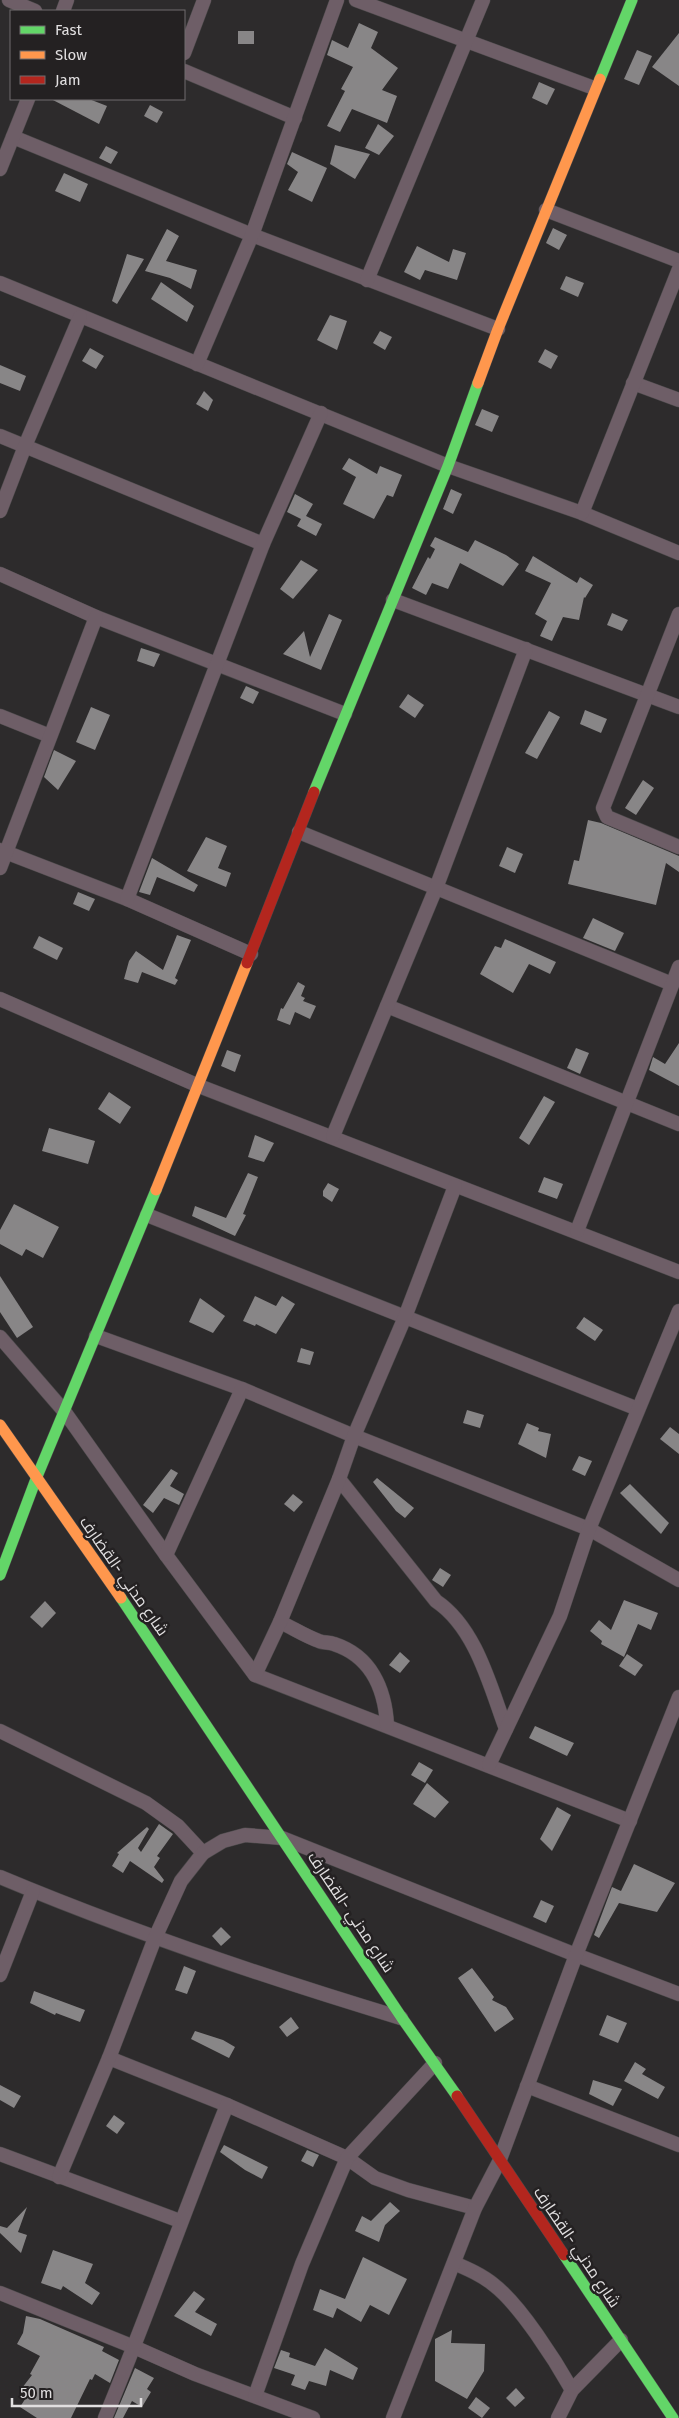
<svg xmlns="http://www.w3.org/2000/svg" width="679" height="2418" viewBox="0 0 679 2418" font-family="'Fira Sans',Cairo,sans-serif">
<rect width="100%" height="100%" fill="#2d2b2c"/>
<g fill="#888687">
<polygon points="359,23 378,32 371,48 398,68 382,90 397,96 387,123 352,109 340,132 327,126 345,91 341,89 353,67 327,55 332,40 348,48"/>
<rect x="238" y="31" width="16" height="13"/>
<polygon points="679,33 679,86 652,67"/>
<polygon points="637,50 652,56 639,85 624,79"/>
<polygon points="539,82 555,89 547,105 532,98"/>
<polygon points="51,99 89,99 107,106 99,124"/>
<polygon points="150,105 163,112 157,123 144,116"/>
<polygon points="378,124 394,136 379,155 365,148"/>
<polygon points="335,145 370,154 355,179 330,164"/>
<polygon points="106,146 118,152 111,164 99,158"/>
<polygon points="292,152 327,168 312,202 288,190 298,172 287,164"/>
<polygon points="64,173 88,184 80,202 55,191"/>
<polygon points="553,228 567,235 559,250 546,243"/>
<polygon points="167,229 179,236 166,261 197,270 191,289 170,278 145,271"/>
<polygon points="417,246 449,262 453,249 466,253 457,280 425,270 420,280 404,272"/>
<polygon points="127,254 144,259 117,304 112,301"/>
<polygon points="566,276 584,283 578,297 560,289"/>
<polygon points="161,282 194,306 187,322 151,299"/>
<polygon points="330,315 347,321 337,350 317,340"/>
<polygon points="380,331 392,337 385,350 373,343"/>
<polygon points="90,348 104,356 96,369 82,361"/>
<polygon points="545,349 558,356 551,369 538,362"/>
<polygon points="0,365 26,376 20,391 0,383"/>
<polygon points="204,391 213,400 208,411 196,404"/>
<polygon points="482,409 499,416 492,432 475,425"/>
<polygon points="349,458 377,474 380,466 402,475 393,497 387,495 374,519 343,504 356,477 342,469"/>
<polygon points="451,489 462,494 453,514 443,509"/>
<polygon points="295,494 313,504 306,516 322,524 316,536 297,526 301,519 287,512"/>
<polygon points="435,537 468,552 475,540 506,555 519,564 503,586 460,563 448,589 432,583 426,595 412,588 428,557 430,559 435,549 430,546"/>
<polygon points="533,556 577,583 580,577 593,585 585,598 584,597 579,620 563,617 552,641 540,636 547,621 535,614 551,583 525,571"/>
<polygon points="301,560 318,570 293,599 280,589"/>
<polygon points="612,613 628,620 622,631 607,625"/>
<polygon points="329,614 342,620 321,670 283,654 304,631 310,657"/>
<polygon points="141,648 160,654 154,667 137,661"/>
<polygon points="246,686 259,692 253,704 240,698"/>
<polygon points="408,694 424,705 415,718 399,707"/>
<polygon points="91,707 110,715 95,750 76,742"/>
<polygon points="585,710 607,719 601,733 580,724"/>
<polygon points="549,711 560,717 537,759 525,753"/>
<polygon points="54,750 76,761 58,790 44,777"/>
<polygon points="643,780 654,788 636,815 625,808"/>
<polygon points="588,820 601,823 679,856 679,872 666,863 656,905 568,884 574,860 579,861"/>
<polygon points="206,837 227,846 218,868 231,873 226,887 187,871"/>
<polygon points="507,847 523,854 515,873 499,866"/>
<polygon points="152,858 198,885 194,892 157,877 150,895 139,892"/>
<polygon points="78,892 95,899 89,911 73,904"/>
<polygon points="593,918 624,933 615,951 583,938"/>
<polygon points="177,935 191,940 175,978 178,980 175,985 142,972 138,983 124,979 129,961 136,951 163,970"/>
<polygon points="39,936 63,948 57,960 33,948"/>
<polygon points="505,939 556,962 550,974 529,964 513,993 480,974 495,946 501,948"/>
<polygon points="298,982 305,986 301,996 305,998 303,1001 316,1006 310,1019 295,1012 290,1025 277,1020 281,1008 283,1009"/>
<polygon points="679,1043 679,1086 649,1070 653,1057 665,1064"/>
<polygon points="576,1048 589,1053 580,1074 567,1068"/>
<polygon points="227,1050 241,1055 235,1072 221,1066"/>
<polygon points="109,1092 131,1107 120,1124 98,1109"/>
<polygon points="544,1096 555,1102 529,1145 519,1138"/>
<polygon points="49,1128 95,1141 88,1164 42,1151"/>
<polygon points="255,1135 274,1143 264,1162 248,1157"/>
<polygon points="248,1173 258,1177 243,1214 246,1215 235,1236 192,1216 195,1206 226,1218"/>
<polygon points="544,1177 563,1184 557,1199 538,1192"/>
<polygon points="328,1183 339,1189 332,1202 323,1196 323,1191"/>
<polygon points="14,1204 59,1227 43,1258 26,1249 22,1256 0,1244 0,1230"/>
<polygon points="0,1276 33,1327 17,1338 0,1312"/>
<polygon points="255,1296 276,1306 282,1296 295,1304 276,1334 256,1324 255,1326 243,1321"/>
<polygon points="200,1298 225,1316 213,1333 189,1322"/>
<polygon points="584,1317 603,1330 595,1341 576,1328"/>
<polygon points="301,1348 314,1352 310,1365 297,1362"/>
<polygon points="467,1410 484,1415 480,1428 463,1423"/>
<polygon points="527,1423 539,1428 538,1431 551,1434 546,1458 518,1444"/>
<polygon points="670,1427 679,1434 679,1454 660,1439"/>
<polygon points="579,1456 592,1461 585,1476 572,1470"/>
<polygon points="171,1469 178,1473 170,1486 184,1494 179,1505 164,1498 153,1513 143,1505"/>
<polygon points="377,1478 414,1508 405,1518 396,1511 373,1482"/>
<polygon points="630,1484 669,1523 661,1534 620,1493"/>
<polygon points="293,1494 303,1502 294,1512 284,1504"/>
<polygon points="440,1568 451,1575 443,1587 432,1580"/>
<polygon points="624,1600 658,1613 651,1630 638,1624 624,1657 601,1644 602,1641 590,1631 599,1620 611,1630"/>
<polygon points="45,1601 56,1613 42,1628 30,1617"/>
<polygon points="400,1652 410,1661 400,1673 389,1665"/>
<polygon points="627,1654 643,1665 635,1676 619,1666"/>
<polygon points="535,1726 574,1743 567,1756 529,1738"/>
<polygon points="419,1762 433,1770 425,1783 411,1775"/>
<polygon points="427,1783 449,1802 435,1818 413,1804"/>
<polygon points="557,1807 571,1815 552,1851 540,1839"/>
<polygon points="159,1824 173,1834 157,1856 160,1858 154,1867 164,1880 162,1883 130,1861 123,1873 112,1866 119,1854 117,1853 147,1827 149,1829 138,1848 141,1852"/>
<polygon points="634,1864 675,1883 657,1912 619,1903 599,1938 594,1935 612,1887 621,1891"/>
<polygon points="541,1900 554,1906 546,1923 533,1917"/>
<polygon points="221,1927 231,1937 221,1946 212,1936"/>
<polygon points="184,1966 196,1971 187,1994 175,1990"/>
<polygon points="472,1968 494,1997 492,2000 506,2007 514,2019 495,2032 458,1978"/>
<polygon points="34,1991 85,2010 80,2022 56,2013 55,2015 30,2003"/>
<polygon points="607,2015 627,2023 618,2043 599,2035"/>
<polygon points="291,2017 299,2028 287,2037 279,2027"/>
<polygon points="195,2031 223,2040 235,2047 229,2058 191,2039"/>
<polygon points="635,2062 646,2069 642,2074 665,2087 658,2099 624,2081"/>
<polygon points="593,2080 622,2089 613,2106 589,2094"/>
<polygon points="0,2085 21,2096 14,2108 0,2100"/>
<polygon points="114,2115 125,2123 117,2134 106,2126"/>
<polygon points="224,2145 268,2167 262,2179 245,2170 220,2152"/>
<polygon points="307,2150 319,2155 313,2167 301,2161"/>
<polygon points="390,2202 400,2211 385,2225 379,2242 355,2231 362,2216 371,2221"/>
<polygon points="27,2207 18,2232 27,2235 21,2253 0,2233 0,2226 7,2228"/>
<polygon points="53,2250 93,2264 85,2283 100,2293 92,2305 63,2286 61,2290 41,2283"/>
<polygon points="363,2257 407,2279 389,2315 370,2305 361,2322 337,2308 333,2318 313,2310 320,2289 345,2299"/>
<polygon points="194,2291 205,2299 195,2312 217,2324 211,2336 174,2316"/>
<polygon points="26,2316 40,2319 104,2347 102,2351 119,2360 110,2383 95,2374 92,2380 90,2379 71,2418 37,2418 20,2407 29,2393 22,2388 32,2375 30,2374 40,2356 17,2344 23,2333"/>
<polygon points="452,2330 451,2343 485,2344 484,2371 467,2399 435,2381 435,2339"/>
<polygon points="325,2348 358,2368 353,2380 330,2370 326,2386 309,2381 305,2390 291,2385 295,2375 274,2368 281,2350 290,2353 289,2357 315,2366"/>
<polygon points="135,2368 154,2378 147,2389 151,2392 142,2407 132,2401 123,2418 114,2418"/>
<polygon points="516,2388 525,2398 515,2407 506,2398"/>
<polygon points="476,2397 490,2408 482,2418 468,2408"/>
</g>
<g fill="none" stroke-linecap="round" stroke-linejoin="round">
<defs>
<g id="street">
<polyline points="9,0 35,11"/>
<polyline points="356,0 594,88"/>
<polyline points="63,11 67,0"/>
<polyline points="184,53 204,0"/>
<polyline points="184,71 295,118"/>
<polyline points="13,137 252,235 498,329"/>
<polyline points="0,169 28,99"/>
<polyline points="546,210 679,261"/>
<polyline points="367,280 483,0"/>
<polyline points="0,283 448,466 582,513 679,553"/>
<polyline points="197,364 252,235 337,0"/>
<polyline points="633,383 679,400"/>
<polyline points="0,436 263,544"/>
<polyline points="0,511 25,446 80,317"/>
<polyline points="582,513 679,269"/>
<polyline points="0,574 96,617 345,714"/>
<polyline points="393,600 679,707"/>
<polyline points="679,614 603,808 607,817 679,847"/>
<polyline points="0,716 50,736"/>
<polyline points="299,832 672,984"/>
<polyline points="0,850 127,899 251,954"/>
<polyline points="0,868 96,617"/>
<polyline points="127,899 263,544 321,413"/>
<polyline points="0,999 199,1086 679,1272"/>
<polyline points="387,1006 679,1124"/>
<polyline points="333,1136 436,888 526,649"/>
<polyline points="147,1215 638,1409"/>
<polyline points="577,1231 679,967"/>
<polyline points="96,1336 242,1389 354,1436 589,1529 679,1580"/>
<polyline points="0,1337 64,1411 166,1555 255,1675 630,1821"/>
<path d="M339,1479L436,1601C476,1628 490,1686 506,1729"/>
<polyline points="166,1555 242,1389"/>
<path d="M280,1622C293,1628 305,1636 319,1641C323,1643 329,1642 334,1644C371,1656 385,1689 387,1725"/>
<polyline points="255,1675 280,1622 339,1479 354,1436 405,1317 455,1186"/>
<polyline points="0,1731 146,1803 178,1826 203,1853"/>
<polyline points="489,1765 560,1616 589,1529 679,1311"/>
<path d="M0,1877C131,1932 265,1977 401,2018"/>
<polyline points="0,1975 33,1891"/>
<polyline points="109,2058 227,2105 347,2158 375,2178 408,2190 475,2208"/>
<polyline points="527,2086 679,2145"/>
<polyline points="0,2154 180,2221"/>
<polyline points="59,2177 109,2058 155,1938 181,1881 203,1853 223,1841 245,1835 282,1838 576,1955 679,1994"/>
<path d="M454,2263C468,2269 482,2275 494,2285C520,2305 555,2360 572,2390"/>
<polyline points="0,2293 134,2347 195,2374 313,2418"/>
<polyline points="255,2396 302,2264 347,2158 435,2063"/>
<path d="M105,2418C148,2315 185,2209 227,2105"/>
<polyline points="393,2418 475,2208 499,2162 576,1955 679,1697"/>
<polyline points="558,2418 572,2390 621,2340"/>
</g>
<g id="fast">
<polyline points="600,79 632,0"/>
<polyline points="314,792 448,466 478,383"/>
<polyline points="0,1575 36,1479 156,1190"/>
<polyline points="121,1598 402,2018 457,2096"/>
<polyline points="564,2255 673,2418"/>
</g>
<g id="slow">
<polyline points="478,383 498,329 600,79"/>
<polyline points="156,1190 247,963"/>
<polyline points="0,1425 121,1598"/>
</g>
<g id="jam">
<polyline points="247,963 314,792"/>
<polyline points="457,2096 564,2255"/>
</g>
</defs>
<use href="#street" stroke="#4a4849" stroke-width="15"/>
<use href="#fast" stroke="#4a4849" stroke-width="12"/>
<use href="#slow" stroke="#4a4849" stroke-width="12"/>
<use href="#jam" stroke="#4a4849" stroke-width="12"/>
<use href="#street" stroke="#6e5e67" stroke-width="14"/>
<use href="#fast" stroke="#63d668" stroke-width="11"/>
<use href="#slow" stroke="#ff974d" stroke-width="11"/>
<use href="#jam" stroke="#b3261e" stroke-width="11"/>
</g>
<g text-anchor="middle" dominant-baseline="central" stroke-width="5" stroke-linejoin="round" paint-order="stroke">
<g font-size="16" fill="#e1dfe0" stroke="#242122">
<text transform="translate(124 1576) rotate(55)">شارع مدني -القضارف</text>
<text transform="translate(351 1912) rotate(56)">شارع مدني -القضارف</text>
<text transform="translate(577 2247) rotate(56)">شارع مدني -القضارف</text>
</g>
</g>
<rect x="10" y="10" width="175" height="90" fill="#242122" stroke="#706d6e"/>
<rect x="20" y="26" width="25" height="8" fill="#63d668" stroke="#706d6e"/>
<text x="55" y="35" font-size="15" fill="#e1dfe0">Fast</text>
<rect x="20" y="51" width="25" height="8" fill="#ff974d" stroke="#706d6e"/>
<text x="55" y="60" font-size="15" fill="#e1dfe0">Slow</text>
<rect x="20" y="76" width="25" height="8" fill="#b3261e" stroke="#706d6e"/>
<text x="55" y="85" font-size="15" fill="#e1dfe0">Jam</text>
<path d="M12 2398v8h129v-8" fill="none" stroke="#e1dfe0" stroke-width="2.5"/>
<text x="20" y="2398" font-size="15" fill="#e1dfe0" stroke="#242122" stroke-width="4" paint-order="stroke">50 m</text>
</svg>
